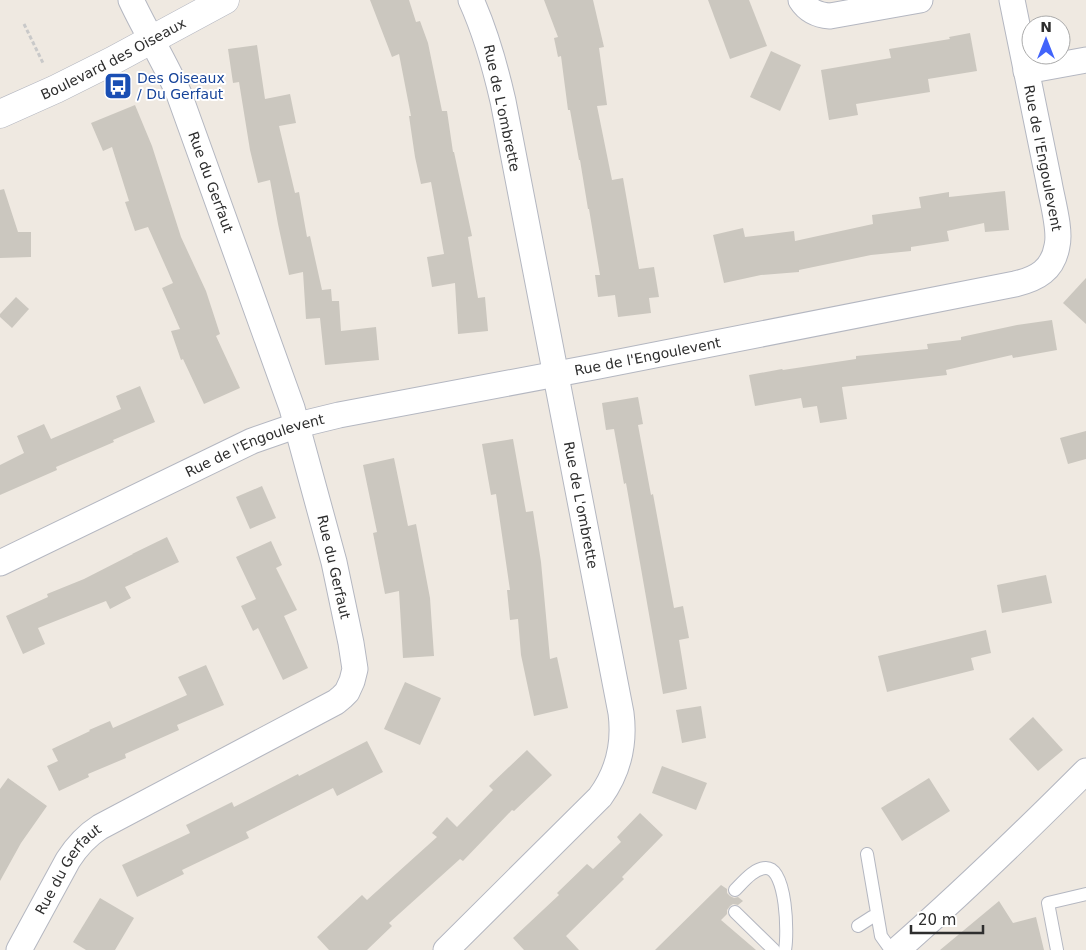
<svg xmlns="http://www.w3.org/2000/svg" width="1086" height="950" viewBox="0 0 1086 950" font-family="'DejaVu Sans',sans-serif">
<rect width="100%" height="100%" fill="#efe9e1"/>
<g fill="#cbc7bf">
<polygon points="370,0 409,0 416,22 420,21 428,43 442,111 447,111 453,152 454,152 472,236 468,237 478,298 485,297 488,331 458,334 455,283 432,287 427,257 444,254 431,182 421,184 415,157 409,116 411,116 399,54 392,57"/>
<polygon points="544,0 593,0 604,47 599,48 607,105 597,106 612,180 623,178 639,269 654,267 659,297 649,298 651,313 618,317 615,295 598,297 595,275 600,275 589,209 588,209 580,160 579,160 570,110 568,110 561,56 558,57 554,38 558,37"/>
<polygon points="708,0 749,0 767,46 730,59"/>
<polygon points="970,33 977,71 928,79 930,92 856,104 858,115 829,120 821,70 891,58 889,49 950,39 949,37"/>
<polygon points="257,45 265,99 290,94 296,123 279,126 295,193 299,192 307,237 310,236 322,290 331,289 332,301 339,301 341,331 376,327 379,360 325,365 320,318 306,319 303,272 289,275 278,224 270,180 258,183 250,150 239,82 233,83 228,49"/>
<polygon points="771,51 801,65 780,111 750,97"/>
<polygon points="135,105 152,146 181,237 206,291 220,334 216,336 240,388 204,404 183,359 181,360 171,331 180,329 162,288 173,283 148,227 135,231 125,202 129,201 112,147 103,151 91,123"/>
<polygon points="4,189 18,232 31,232 31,257 0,258 0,190"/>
<polygon points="1005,191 1009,230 985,232 984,223 947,231 949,241 911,247 911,251 871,255 799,270 799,272 761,275 724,283 713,235 743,228 745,237 794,231 795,241 873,224 872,215 921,208 919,197 949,192 949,197"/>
<polygon points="1086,278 1086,324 1063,303"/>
<polygon points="16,297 29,309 12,328 0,317 0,314"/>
<polygon points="1052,320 1057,350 1013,358 1012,355 946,370 947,375 842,387 847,419 820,423 817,406 803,408 801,398 755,406 749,375 782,369 783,370 856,359 856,356 928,349 927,344 961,340 961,337 1017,325"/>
<polygon points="140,386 155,422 113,440 114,442 56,467 57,470 0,495 0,465 24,453 17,436 44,424 51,439 121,409 116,396"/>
<polygon points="638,397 643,424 638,425 651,495 653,494 674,608 683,606 689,638 679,640 687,689 663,694 626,483 624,484 614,429 606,430 602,403"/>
<polygon points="1086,431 1086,459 1068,464 1060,438"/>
<polygon points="513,439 526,512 533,511 541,562 550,659 557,657 568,708 534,716 521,655 518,619 510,620 507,590 510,590 496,494 491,495 482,444"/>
<polygon points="394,458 408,526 416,524 430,598 434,656 403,658 399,591 385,594 373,533 377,532 363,465"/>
<polygon points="262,486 276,518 250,529 236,497"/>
<polygon points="167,537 179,562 125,587 131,598 110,609 106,601 38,628 45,644 23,654 6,616 48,597 47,594 84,579 133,554 132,554"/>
<polygon points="271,541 282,565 276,568 297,610 284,616 308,668 283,680 258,628 253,631 241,606 256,599 236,557"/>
<polygon points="1046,575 1052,603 1002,613 997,585"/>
<polygon points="986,630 991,653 971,658 974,670 887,692 878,656"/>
<polygon points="206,665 224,705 177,725 179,730 125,754 126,758 88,774 89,777 59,791 47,766 58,761 52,749 90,731 89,730 110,721 113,728 187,695 178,677"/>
<polygon points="405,682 441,698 420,745 384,729"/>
<polygon points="701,706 706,738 682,743 676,710"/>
<polygon points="1033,717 1063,750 1038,771 1009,739"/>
<polygon points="367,741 383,772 337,796 333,788 246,832 249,838 182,870 184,874 137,897 122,865 190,833 186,825 232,802 234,807 298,774 299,776"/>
<polygon points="527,750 552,775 514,811 512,810 463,861 460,859 389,923 392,926 367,950 329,950 317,937 362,895 367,900 437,837 432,833 447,817 457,827 493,790 489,786"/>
<polygon points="662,766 707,783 696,810 652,793"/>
<polygon points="8,778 47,806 21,843 0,881 0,789"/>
<polygon points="929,778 950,811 902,841 881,808"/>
<polygon points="640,813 663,835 622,877 624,879 566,936 579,950 524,950 513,938 559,895 557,893 587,864 593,869 621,842 617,837"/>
<polygon points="721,885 727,889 727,893 730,896 734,898 738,897 743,901 738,905 733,904 730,906 727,910 727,914 721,920 756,950 655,950"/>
<polygon points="100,898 134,918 115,950 86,950 73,942"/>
<polygon points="999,901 1013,923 1036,917 1044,950 940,950"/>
</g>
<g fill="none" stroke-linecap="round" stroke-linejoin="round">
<defs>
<g id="service">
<polyline points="867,854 881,936 891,950"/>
<path d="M735,890C743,882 754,868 766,868C787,868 788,935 785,950"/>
<polyline points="735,912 774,950"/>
<polyline points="858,926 872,917 877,915"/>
<polyline points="1057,950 1048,903 1086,894"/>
</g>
<g id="minor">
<path d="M801,0C808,11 817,15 830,16L920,0"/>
<polyline points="1026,71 1086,60"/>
<path id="s1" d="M0,563L252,441L298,425L339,415L599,366L1015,284C1037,279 1053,270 1057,246C1061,230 1052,200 1049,182C1037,121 1024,61 1012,0"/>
<path id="s2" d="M19,950L68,860C77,846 86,836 100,827L336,702L342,697L347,692L352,681L355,669L351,643L334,562L292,408L179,94C165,62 146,32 131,0"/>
<path d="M446,950L600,797C619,771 625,744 621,713L503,101C495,66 486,33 471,0"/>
<path d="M897,950C962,893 1025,832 1086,771"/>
</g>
<g id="tertiary">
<path id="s3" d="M0,114L56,89L112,61L225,0"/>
</g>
</defs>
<use href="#service" stroke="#b4b7c1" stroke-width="14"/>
<use href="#minor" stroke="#b4b7c1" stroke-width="27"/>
<use href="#tertiary" stroke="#b4b7c1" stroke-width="29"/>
<polyline stroke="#c9c9c9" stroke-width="3" stroke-dasharray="4 2.5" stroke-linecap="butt" points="24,24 43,63"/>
<use href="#service" stroke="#fff" stroke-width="12"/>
<use href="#minor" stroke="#fff" stroke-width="25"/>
<use href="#tertiary" stroke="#fff" stroke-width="28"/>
</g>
<defs>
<symbol id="bus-square" viewBox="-11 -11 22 22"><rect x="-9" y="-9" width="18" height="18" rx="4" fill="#1a4fb4" stroke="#fff"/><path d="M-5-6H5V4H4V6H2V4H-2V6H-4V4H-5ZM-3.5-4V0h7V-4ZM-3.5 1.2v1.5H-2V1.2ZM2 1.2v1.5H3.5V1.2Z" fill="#fff"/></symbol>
</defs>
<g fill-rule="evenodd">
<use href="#bus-square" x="102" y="70" width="32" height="32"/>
</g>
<g text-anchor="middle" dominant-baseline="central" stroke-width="4" stroke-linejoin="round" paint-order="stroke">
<g font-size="14" fill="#2e2e2e" stroke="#fff">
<text stroke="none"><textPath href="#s3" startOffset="126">Boulevard des Oiseaux</textPath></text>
<text transform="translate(502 108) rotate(78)">Rue de L'ombrette</text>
<text transform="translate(1043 158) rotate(79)">Rue de l'Engoulevent</text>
<text transform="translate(211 182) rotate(70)">Rue du Gerfaut</text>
<text stroke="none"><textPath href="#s1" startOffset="685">Rue de l'Engoulevent</textPath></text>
<text stroke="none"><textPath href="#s1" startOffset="281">Rue de l'Engoulevent</textPath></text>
<text transform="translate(581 505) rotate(79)">Rue de L'ombrette</text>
<text transform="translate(334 567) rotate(77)">Rue du Gerfaut</text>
<text stroke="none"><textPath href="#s2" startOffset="95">Rue du Gerfaut</textPath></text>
</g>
<g font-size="14" fill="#164399" stroke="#fff" text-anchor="start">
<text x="137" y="78">Des Oiseaux<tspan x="137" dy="16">/ Du Gerfaut</tspan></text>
</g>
</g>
<g transform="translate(1046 40)"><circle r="24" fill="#ffffff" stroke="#ababab"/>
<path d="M0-4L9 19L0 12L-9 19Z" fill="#4264fb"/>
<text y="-8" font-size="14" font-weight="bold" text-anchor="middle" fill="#2e2e2e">N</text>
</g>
<path d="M911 925v8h72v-8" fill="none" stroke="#2e2e2e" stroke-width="2.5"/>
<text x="918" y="925" font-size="15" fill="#2e2e2e" stroke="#ffffff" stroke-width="4" paint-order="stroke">20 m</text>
</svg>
